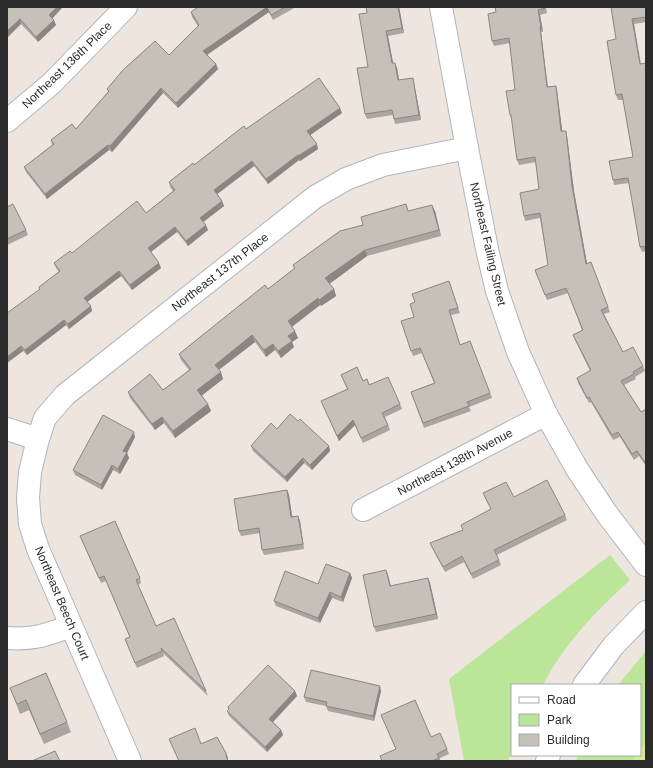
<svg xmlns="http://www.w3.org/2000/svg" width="653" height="768" viewBox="0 0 653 768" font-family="Arial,sans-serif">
<rect width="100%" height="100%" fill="#ede5de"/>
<g fill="#bbe599">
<path d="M610,555L630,580C596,611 564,644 543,685H512V751L508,761H464L449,679Z"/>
<polygon points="646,651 646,761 576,761 578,755 640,755 640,685 618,685"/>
</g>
<polygon fill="#d1ec95" points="646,742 646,761 631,761 636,755 640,755 640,749"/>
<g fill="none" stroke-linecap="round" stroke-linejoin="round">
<defs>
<g id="minor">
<polyline points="441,7 467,148 487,249 497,291 518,352 546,414 577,469 607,514 646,565"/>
<polyline points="7,121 52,83 126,7"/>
<polyline points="7,429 38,439"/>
<polyline points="363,510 546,414"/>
<path d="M7,638C35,640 45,635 71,626"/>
<polyline points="584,685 614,645 646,612"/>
<polyline points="130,761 38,549 30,524 28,498 30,472 38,439 45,418 65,395 315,197 346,179 383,165 467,148"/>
<polyline points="547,761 549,755"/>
</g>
</defs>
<use href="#minor" stroke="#b1b5bf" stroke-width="24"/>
<use href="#minor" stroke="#fff" stroke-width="22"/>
</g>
<g fill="#aaa59f">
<polygon points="7,7 52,19 56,25 38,42 21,24"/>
<polygon points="198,7 296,7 273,20 269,12 207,55 216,64 218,69 178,108 163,93 112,152 109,150 47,199 26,172 24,167 52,145 51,140 76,129 108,92 107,89 169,55 198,26 192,17 191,12"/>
<polygon points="366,7 399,7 404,33 388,36 393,63 397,68 399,80 413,78 414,83 421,120 395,124 393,115 367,119 365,114 368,67 367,13"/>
<polygon points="546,7 547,13 540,15 543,32 541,32 548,87 557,91 562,131 567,136 574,191 587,264 591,262 610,312 604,314 623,352 643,366 645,371 635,377 636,379 624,385 641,412 646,409 646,466 639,456 634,460 620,437 613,440 591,402 589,403 578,383 577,378 590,371 575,340 573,335 582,330 568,293 547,300 535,270 548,265 540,218 525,221 524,216 539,189 536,162 519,165 517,160 512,120 510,115 515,90 510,43 494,46 492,41 496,12"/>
<polygon points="611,7 646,7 646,22 634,24 641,64 646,251 642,252 640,247 629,183 614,185 613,180 633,157 623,100 618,100 616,95 616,39"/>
<polygon points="342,113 310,135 318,149 300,161 299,160 268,184 254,166 217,194 222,201 224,206 203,222 208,230 188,246 177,232 151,252 161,268 132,290 121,276 87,302 92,311 69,329 66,325 27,355 23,351 7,363 40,289 39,287 59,272 56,268 54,263 72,253 146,213 173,191 170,187 169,182 194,165 246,129"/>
<polygon points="7,207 26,230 28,235 7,245"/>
<polygon points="409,211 435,211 441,236 367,256 329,284 334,289 336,296 321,306 320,305 292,327 298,338 292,342 294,347 281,358 275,350 266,357 255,342 219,370 223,379 202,395 211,411 175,438 164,423 155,430 130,398 128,392 163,390 189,370 181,360 179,354 268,289 294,269 293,265 363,225"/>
<polygon points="449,281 460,313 451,315 460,345 470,341 492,398 469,407 471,411 424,428 411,392 434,383 422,353 413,356 401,321 414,317 415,302"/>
<polygon points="341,375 363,381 400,404 402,409 385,417 390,430 363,443 355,425 339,441 321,401 347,389"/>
<polygon points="277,429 329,446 330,451 312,470 304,463 287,482 253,451 251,446"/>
<polygon points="135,437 127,453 129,458 120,474 113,470 102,490 75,475 73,470"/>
<polygon points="287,490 289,495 292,516 298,516 300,521 304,549 264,555 262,550 260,533 241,536 239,531"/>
<polygon points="483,493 514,497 565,515 567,520 497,555 501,565 473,579 464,562 445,572 432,548 430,543 463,530 491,509"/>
<polygon points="80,536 140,578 141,583 138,585 156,626 206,691 208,696 163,653 164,656 137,668 127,644 130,637 106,581 101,583"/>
<polygon points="386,570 391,586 428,578 430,583 438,619 376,632 374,627"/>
<polygon points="350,573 352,578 343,602 332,598 320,623 276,606 274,601 318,584"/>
<polygon points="10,688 67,722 71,732 44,744 29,710 20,714"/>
<polygon points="295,691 297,696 273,722 281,730 283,735 267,752 229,716 227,711 228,710 228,707"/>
<polygon points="381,691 374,721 328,711 326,706 306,702 304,697"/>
<polygon points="381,715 431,737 447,749 449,754 440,758 440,761 382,761 380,756 396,749"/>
</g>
<g fill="#8b8682">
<polygon points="57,7 63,7 51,20 49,15"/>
<polygon points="267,7 269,12 205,56 203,51"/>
<polygon points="398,7 399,7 404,33 402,28"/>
<polygon points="538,10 540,15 543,32 541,27"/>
<polygon points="20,19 21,24 7,38 7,31"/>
<polygon points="632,19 634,24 641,69 640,64"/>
<polygon points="54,20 56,25 38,42 36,37"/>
<polygon points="540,27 541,32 548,92 547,87"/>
<polygon points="386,31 388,36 394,68 392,63"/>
<polygon points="395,63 397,68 400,85 398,80"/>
<polygon points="216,64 218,69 178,108 176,103"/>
<polygon points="413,78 414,83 421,120 419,115"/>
<polygon points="556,86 557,91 563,136 561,131"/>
<polygon points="161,88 163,93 112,152 110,146"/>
<polygon points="340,108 342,113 309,136 307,131"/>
<polygon points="566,131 567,136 574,191 588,269 586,264 572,186"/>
<polygon points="317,144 318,149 300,161 298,156"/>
<polygon points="108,145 109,150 47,199 45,194"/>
<polygon points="298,155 299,160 268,184 266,179"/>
<polygon points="252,161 254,166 216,195 214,190"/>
<polygon points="222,201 224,206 202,223 200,218"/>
<polygon points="432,205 435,211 441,236 439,230"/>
<polygon points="206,225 208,230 188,246 186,241"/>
<polygon points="175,227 177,232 149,253 148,248"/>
<polygon points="365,250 367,256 328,285 325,278"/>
<polygon points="159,263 161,268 132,290 130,285"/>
<polygon points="119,271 121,276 86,303 84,298"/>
<polygon points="334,289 336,296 321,306 319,300"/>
<polygon points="318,298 320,305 290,328 288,321"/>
<polygon points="91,306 92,311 69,329 68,324"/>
<polygon points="64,320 66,325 27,355 25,350"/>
<polygon points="295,331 298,338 292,342 294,347 281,358 278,351 288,336"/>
<polygon points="252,335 255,342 217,371 215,365"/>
<polygon points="273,344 275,350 266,357 264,350"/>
<polygon points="21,346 23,351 7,363 7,357"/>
<polygon points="221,372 223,379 200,397 197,390"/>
<polygon points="208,404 211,411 175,438 173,431"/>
<polygon points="162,417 164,423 155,430 152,424"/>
<polygon points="353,420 355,425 339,441 337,436"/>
<polygon points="134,432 135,437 127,453 129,458 120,474 118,469 123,451"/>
<polygon points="329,446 330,451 312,470 310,465"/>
<polygon points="303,458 304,463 287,482 285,477"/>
<polygon points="112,465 113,470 102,490 101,485"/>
<polygon points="287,490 289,495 293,522 291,517"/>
<polygon points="298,516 300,521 304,549 303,544"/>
<polygon points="386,570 388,575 392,591 390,586"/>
<polygon points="350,573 352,578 343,602 341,597"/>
<polygon points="428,578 430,583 438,619 436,614"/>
<polygon points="330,592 332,598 320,623 318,618"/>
<polygon points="380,686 381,691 374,721 373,716"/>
<polygon points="295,691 297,696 271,724 269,719"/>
<polygon points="281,730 283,735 267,752 265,747"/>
<polygon points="226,753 228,758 227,761 226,756"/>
</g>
<g fill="#c6c0b9" stroke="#8b8682">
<polygon points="7,7 57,7 49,15 54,20 36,37 20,19 7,31"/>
<polygon points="198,7 267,7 203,51 216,64 176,103 161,88 110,146 108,145 45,194 24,167 54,144 51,140 72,124 76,129 109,91 107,89 123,70 155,41 169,55 199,25 191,12"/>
<polygon points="267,7 285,7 271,15"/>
<polygon points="366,7 398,7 402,28 386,31 392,63 395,63 398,80 413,78 419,115 394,119 392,110 365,114 357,68 368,67 359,14 367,13"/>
<polygon points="495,7 545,7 545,8 538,10 541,27 540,27 547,87 556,86 561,131 566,131 572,186 586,264 591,262 608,307 601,310 623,352 633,347 643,366 633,372 634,374 621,381 641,412 646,409 646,464 637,451 632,454 618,432 612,435 589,397 587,398 577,378 591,370 573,335 583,330 566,288 545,295 535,270 548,265 540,213 524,216 520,193 539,189 535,157 517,160 511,115 510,115 506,91 515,90 509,38 492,41 488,14 496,12"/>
<polygon points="611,7 646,7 646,17 632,19 640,64 646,63 646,251 644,246 640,247 628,178 613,180 609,161 633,157 622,94 616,95 607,41 616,39"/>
<polygon points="319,78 340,108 307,131 317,144 298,156 298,155 266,179 252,161 214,190 222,201 200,218 206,225 186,241 175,227 148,248 159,263 130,285 119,271 84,298 91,306 68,324 64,320 25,350 21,346 7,357 7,313 40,289 39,287 60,271 54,263 70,251 72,253 137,201 146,213 175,190 169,182 193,163 194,165 244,126 246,129"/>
<polygon points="13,204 26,230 7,239 7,207"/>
<polygon points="406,204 408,211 432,205 439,230 365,250 325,278 334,289 319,300 318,298 288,321 295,331 288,336 292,341 278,351 273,344 264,350 252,335 215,365 221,372 197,390 208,404 173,431 162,417 152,424 128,392 150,374 163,390 191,369 179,354 265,285 268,289 295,268 293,265 340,231 363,225 361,217"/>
<polygon points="449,281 458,308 449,310 460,345 470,341 490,393 467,402 469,406 423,423 411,392 435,383 420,348 411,351 401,321 414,317 410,304 415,302 412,294"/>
<polygon points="357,367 363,381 367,379 369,385 388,377 400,404 382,413 388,425 361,438 353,420 337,436 321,401 348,389 341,375"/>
<polygon points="290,414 298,421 300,419 329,446 310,465 303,458 285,477 251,446 271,423 277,429"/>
<polygon points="103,415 134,432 123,451 127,452 118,469 112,465 101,485 73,470"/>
<polygon points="547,480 565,515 494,550 499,560 471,574 462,556 443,567 430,543 463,530 461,525 491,509 483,493 506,482 514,497"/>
<polygon points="287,490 291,517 298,516 303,544 262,550 259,528 239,531 234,499"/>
<polygon points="115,521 140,578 136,580 156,626 174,618 206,691 161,648 162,651 135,663 125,639 130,637 104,576 99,578 80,536"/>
<polygon points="326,564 350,573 341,597 330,592 318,618 274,601 285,571 318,584"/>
<polygon points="386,570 390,586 428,578 436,614 374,627 363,575"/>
<polygon points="268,665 295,691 269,719 281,730 265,747 227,711 229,709 228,707"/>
<polygon points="311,670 380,686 373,716 326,706 327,702 304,697"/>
<polygon points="46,673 67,722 40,734 26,700 17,704 10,688"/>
<polygon points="415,700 431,737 440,733 447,749 437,754 439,758 432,761 382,761 380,756 396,749 381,715"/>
<polygon points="195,728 201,744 217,737 226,753 226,756 228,761 179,761 169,739"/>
<polygon points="55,751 60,761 32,761"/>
</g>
<g text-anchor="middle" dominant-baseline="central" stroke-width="3" stroke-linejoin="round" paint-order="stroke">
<g font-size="12" fill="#2b2b2b" stroke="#fff">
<text transform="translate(67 65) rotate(-44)">Northeast 136th Place</text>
<text transform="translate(488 244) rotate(77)">Northeast Failing Street</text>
<text transform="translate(220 272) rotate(-38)">Northeast 137th Place</text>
<text transform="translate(455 462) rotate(-28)">Northeast 138th Avenue</text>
<text transform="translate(62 603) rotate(67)">Northeast Beech Court</text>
</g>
</g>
<rect width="653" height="768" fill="none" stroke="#2b2b2b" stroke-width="16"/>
<rect x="511" y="684" width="130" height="72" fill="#ffffff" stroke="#aaaaaa"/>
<rect x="519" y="697" width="20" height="6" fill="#ffffff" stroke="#aaaaaa"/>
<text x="547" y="704" font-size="12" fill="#2b2b2b">Road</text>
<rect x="519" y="714" width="20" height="12" fill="#bbe599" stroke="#aaaaaa"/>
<text x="547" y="724" font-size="12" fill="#2b2b2b">Park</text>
<rect x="519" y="734" width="20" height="12" fill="#c6c0b9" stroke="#aaaaaa"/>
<text x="547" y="744" font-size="12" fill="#2b2b2b">Building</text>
</svg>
